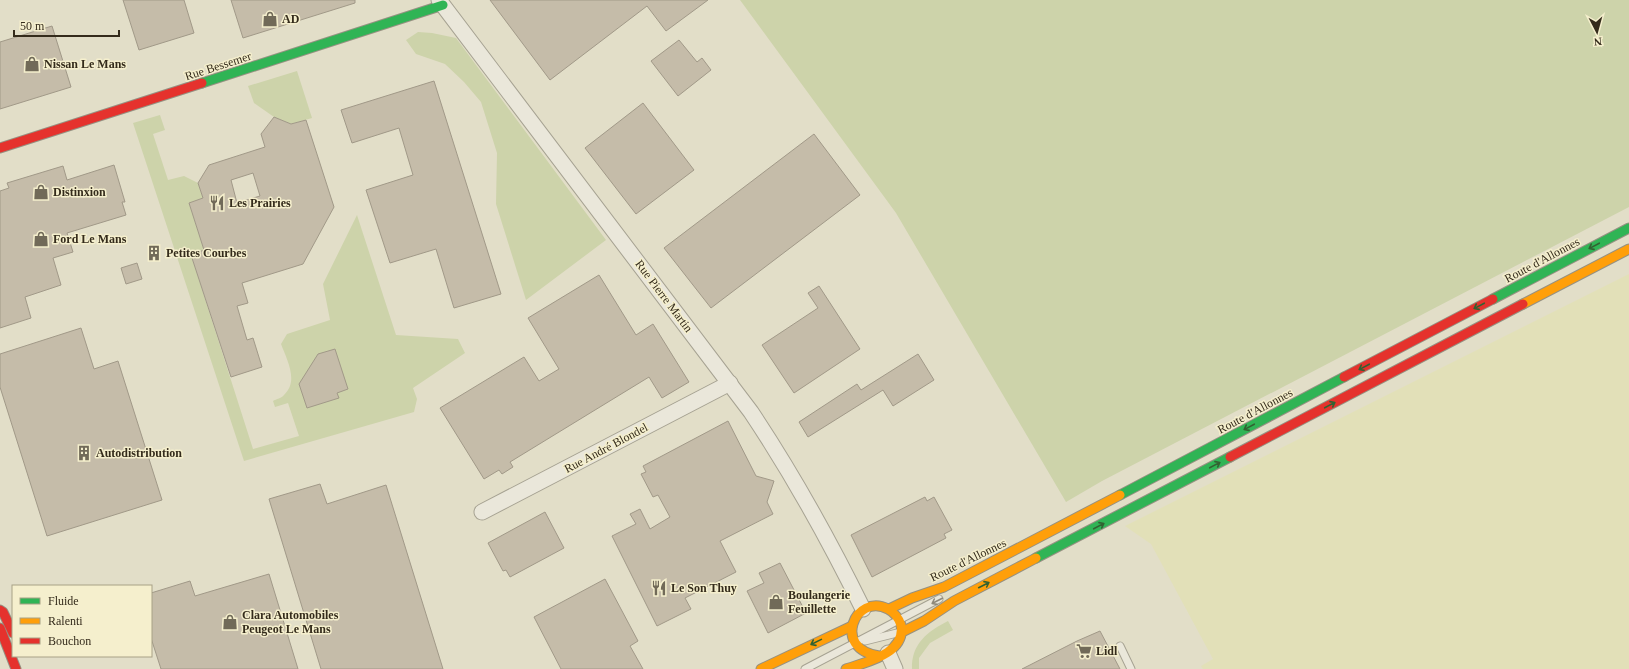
<svg xmlns="http://www.w3.org/2000/svg" width="1629" height="669" viewBox="0 0 1629 669" font-family="Georgia,serif">
<rect width="100%" height="100%" fill="#e2dec8"/>
<polygon fill="#e2e0b8" points="1629,274 1629,669 1203,669 1201,666 1213,659 1151,544 1125,526"/>
<g fill="#cdd3aa">
<polygon points="740,0 1629,0 1629,207 1102,481 1066,502 896,213"/>
<polygon points="418,32 432,33 456,38 606,240 526,300 496,204 497,153 481,102 464,82 445,64 416,54 406,40"/>
<polygon points="297,71 312,118 291,124 274,117 254,103 248,86"/>
<path d="M160,115L165,130L153,134L168,180L184,176L198,183L203,198L189,203L203,247L212,248L191,255L253,449L299,436L288,403L275,407L273,401C276,399 282,398 284,395C299,381 287,360 281,344L287,334L330,320L323,284L357,215L396,335L458,339L465,353L413,388L417,399L414,412L244,461L133,123Z"/>
<path d="M948,621L953,630L930,643L919,658V669H912C911,644 928,631 948,621Z"/>
</g>
<g fill="#c5bca9" stroke="#a19988" fill-rule="evenodd">
<polygon points="123,0 184,0 194,33 139,50"/>
<polygon points="231,0 355,0 355,3 243,38"/>
<polygon points="490,0 708,0 666,31 647,6 550,80"/>
<polygon points="52,26 71,87 0,109 0,42"/>
<polygon points="679,40 697,62 702,58 711,70 678,96 651,61"/>
<polygon points="434,81 501,294 454,308 436,249 390,263 366,190 413,175 399,128 352,143 341,110"/>
<polygon points="643,103 694,170 636,214 585,148"/>
<path d="M274,117L291,124L306,120L334,207L303,264L242,283L248,303L237,306L247,340L253,338L262,367L231,377L191,255L204,250L189,203L203,198L198,183L209,165L265,147L261,134ZM253,173L260,196L237,203L231,180Z"/>
<polygon points="814,134 860,195 711,308 664,248"/>
<polygon points="114,165 125,202 122,202 126,215 67,233 73,252 53,258 61,285 25,297 31,318 0,328 0,191 9,188 7,183 63,166 67,180"/>
<polygon points="137,263 142,279 126,284 121,268"/>
<polygon points="599,275 636,335 653,324 689,382 662,398 649,377 510,462 513,467 502,474 499,470 484,479 440,408 524,357 539,381 559,369 528,318"/>
<polygon points="819,286 860,349 794,393 762,345 818,308 808,293"/>
<polygon points="81,328 94,369 118,361 162,500 47,536 0,387 0,354"/>
<polygon points="335,349 348,389 337,393 339,398 307,408 299,384 318,354"/>
<polygon points="918,354 934,380 893,406 883,390 808,437 799,422 857,384 861,390"/>
<polygon points="728,421 756,476 774,481 767,502 773,514 720,541 736,572 685,598 691,609 657,626 612,536 636,524 630,514 640,509 650,529 670,517 658,495 653,497 641,474 646,472 643,466"/>
<polygon points="320,484 327,504 386,485 443,669 321,669 269,499"/>
<polygon points="925,497 927,501 934,497 952,530 944,534 946,538 872,577 851,535"/>
<polygon points="545,512 564,548 510,577 506,570 503,571 488,543"/>
<polygon points="780,563 806,613 768,633 747,591 764,583 759,573"/>
<polygon points="269,574 298,669 161,669 151,638 151,593 190,581 195,596"/>
<polygon points="605,579 638,641 630,646 643,669 561,669 534,617"/>
<polygon points="1100,631 1120,669 1022,669 1077,641"/>
</g>
<g fill="none" stroke-linecap="round" stroke-linejoin="round">
<defs>
<g id="lane">
<polyline points="865,641 897,633"/>
<polyline points="1120,646 1131,669"/>
<polyline points="805,669 939,599"/>
</g>
<g id="street">
<path d="M439,0L751,412C793,475 830,542 863,609"/>
<polyline points="482,512 730,383"/>
<polyline points="888,653 895,669"/>
</g>
<g id="fast">
<polyline points="202,83 443,5"/>
<polyline points="1493,299 1629,228"/>
<polyline points="1120,495 1344,377"/>
<polyline points="1036,558 1230,457"/>
</g>
<g id="slow">
<polyline points="1523,304 1629,249"/>
<polyline points="889,609 912,598 944,587 1120,495"/>
<polyline points="902,632 924,621 954,601 1036,558"/>
<polyline points="761,669 852,626"/>
<path d="M846,669C866,662 906,654 901,625C899,619 894,612 888,609C855,592 831,649 879,656"/>
</g>
<g id="jam">
<polyline points="0,148 202,83"/>
<polyline points="1344,377 1493,299"/>
<polyline points="1230,457 1523,304"/>
<polyline points="0,610 3,612 13,633"/>
<polyline points="0,628 16,669"/>
</g>
</defs>
<use href="#lane" stroke="#a6a292" stroke-width="9"/>
<use href="#street" stroke="#a6a292" stroke-width="17"/>
<use href="#fast" stroke="#969182" stroke-width="11"/>
<use href="#slow" stroke="#969182" stroke-width="11"/>
<use href="#jam" stroke="#969182" stroke-width="11"/>
<use href="#lane" stroke="#eae7da" stroke-width="7"/>
<use href="#street" stroke="#eae7da" stroke-width="15"/>
<use href="#fast" stroke="#30b455" stroke-width="9"/>
<use href="#slow" stroke="#ff9f0a" stroke-width="9"/>
<use href="#jam" stroke="#e5322d" stroke-width="9"/>
</g>
<defs><path id="oneway-shaft" d="M-6 0H5M1.5-3L5.5 0L1.5 3" fill="none" stroke-width="1.6" stroke-linecap="round" stroke-linejoin="round"/></defs>
<g stroke="#326232">
<use href="#oneway-shaft" transform="translate(1594 246) rotate(152)"/>
<use href="#oneway-shaft" transform="translate(1479 306) rotate(152)"/>
<use href="#oneway-shaft" transform="translate(1364 367) rotate(152)"/>
<use href="#oneway-shaft" transform="translate(1330 405) rotate(-28)"/>
<use href="#oneway-shaft" transform="translate(1249 427) rotate(152)"/>
<use href="#oneway-shaft" transform="translate(1215 465) rotate(-28)"/>
<use href="#oneway-shaft" transform="translate(1099 526) rotate(-28)"/>
<use href="#oneway-shaft" transform="translate(984 585) rotate(-27)"/>
<use href="#oneway-shaft" transform="translate(816 642) rotate(154)"/>
</g>
<use stroke="#8f897a" href="#oneway-shaft" transform="translate(937 601) rotate(153)"/>
<defs>
<symbol id="shop-bare" viewBox="-9 -9 18 18"><path d="M-5-2.5h2.3a2.7 3.5 0 0 1 5.4 0H5L5.5 6h-11ZM-1.5-2.5h3a1.5 2.3 0 0 0-3 0Z" fill="#716a58" stroke="#f5efcd" stroke-width="2.5" paint-order="stroke"/></symbol>
<symbol id="restaurant-bare" viewBox="-9 -9 18 18"><path d="M-5-6h1v4h1v-4h1v4h1v-4h1v5L-1.5 .5V6h-2V.5L-5-1ZM5-6V6H3V1.5H1.5Q1.5-4 5-6Z" fill="#716a58" stroke="#f5efcd" stroke-width="2.5" paint-order="stroke"/></symbol>
<symbol id="building-bare" viewBox="-9 -9 18 18"><path d="M-4-6H4V6H1V3H-1V6H-4ZM-2.5-4.3h1.7v1.8h-1.7ZM.8-4.3h1.7v1.8H.8ZM-2.5-1h1.7V.8h-1.7ZM.8-1h1.7V.8H.8Z" fill="#716a58" stroke="#f5efcd" stroke-width="2.5" paint-order="stroke"/></symbol>
<symbol id="supermarket-bare" viewBox="-9 -9 18 18"><path d="M-6-5.5h2.5l.6 2H6L4.5 2H-2.5L-4.4-4H-6ZM-1.5 3.2a1.3 1.3 0 1 0 .1 0ZM3 3.2a1.3 1.3 0 1 0 .1 0Z" fill="#716a58" stroke="#f5efcd" stroke-width="2.5" paint-order="stroke"/></symbol>
</defs>
<g fill-rule="evenodd">
<use href="#shop-bare" x="259" y="8" width="22" height="22"/>
<use href="#shop-bare" x="21" y="53" width="22" height="22"/>
<use href="#shop-bare" x="30" y="181" width="22" height="22"/>
<use href="#restaurant-bare" x="206" y="192" width="22" height="22"/>
<use href="#shop-bare" x="30" y="228" width="22" height="22"/>
<use href="#building-bare" x="143" y="242" width="22" height="22"/>
<use href="#building-bare" x="73" y="442" width="22" height="22"/>
<use href="#restaurant-bare" x="648" y="577" width="22" height="22"/>
<use href="#shop-bare" x="765" y="591" width="22" height="22"/>
<use href="#shop-bare" x="219" y="611" width="22" height="22"/>
<use href="#supermarket-bare" x="1073" y="640" width="22" height="22"/>
</g>
<g text-anchor="middle" dominant-baseline="central" stroke-width="3" stroke-linejoin="round" paint-order="stroke">
<g font-size="12" font-weight="bold" fill="#342b1b" stroke="#f5efcd" text-anchor="start">
<text x="282" y="19">AD</text>
<text x="44" y="64">Nissan Le Mans</text>
<text x="53" y="192">Distinxion</text>
<text x="229" y="203">Les Prairies</text>
<text x="53" y="239">Ford Le Mans</text>
<text x="166" y="253">Petites Courbes</text>
<text x="96" y="453">Autodistribution</text>
<text x="671" y="588">Le Son Thuy</text>
<text x="788" y="595">Boulangerie<tspan x="788" dy="14">Feuillette</tspan></text>
<text x="242" y="615">Clara Automobiles<tspan x="242" dy="14">Peugeot Le Mans</tspan></text>
<text x="1096" y="651">Lidl</text>
</g>
<g font-size="12" fill="#342b1b" stroke="#f5efcd">
<text transform="translate(218 66) rotate(-18)">Rue Bessemer</text>
<text transform="translate(1542 260) rotate(-28)">Route d'Allonnes</text>
<text transform="translate(664 296) rotate(53)">Rue Pierre Martin</text>
<text transform="translate(1255 411) rotate(-28)">Route d'Allonnes</text>
<text transform="translate(606 448) rotate(-28)">Rue André Blondel</text>
<text transform="translate(968 560) rotate(-26)">Route d'Allonnes</text>
</g>
</g>
<rect x="12" y="585" width="140" height="72" fill="#f5efcd" stroke="#a8a186"/>
<rect x="20" y="598" width="20" height="6" fill="#30b455" stroke="#a8a186"/>
<text x="48" y="605" font-size="12" fill="#342b1b">Fluide</text>
<rect x="20" y="618" width="20" height="6" fill="#ff9f0a" stroke="#a8a186"/>
<text x="48" y="625" font-size="12" fill="#342b1b">Ralenti</text>
<rect x="20" y="638" width="20" height="6" fill="#e5322d" stroke="#a8a186"/>
<text x="48" y="645" font-size="12" fill="#342b1b">Bouchon</text>
<g transform="translate(1597 32) rotate(174)" stroke="#f5efcd" stroke-width="3" paint-order="stroke">
<path d="M0-3L7 15L0 10L-7 15Z" fill="#342b1b"/>
<text y="-6" font-size="11" font-weight="bold" text-anchor="middle" fill="#342b1b">N</text>
</g>
<path d="M14 30v6h105v-6" fill="none" stroke="#342b1b" stroke-width="2"/>
<text x="20" y="30" font-size="12" fill="#342b1b" stroke="#f5efcd" stroke-width="3" paint-order="stroke">50 m</text>
</svg>
